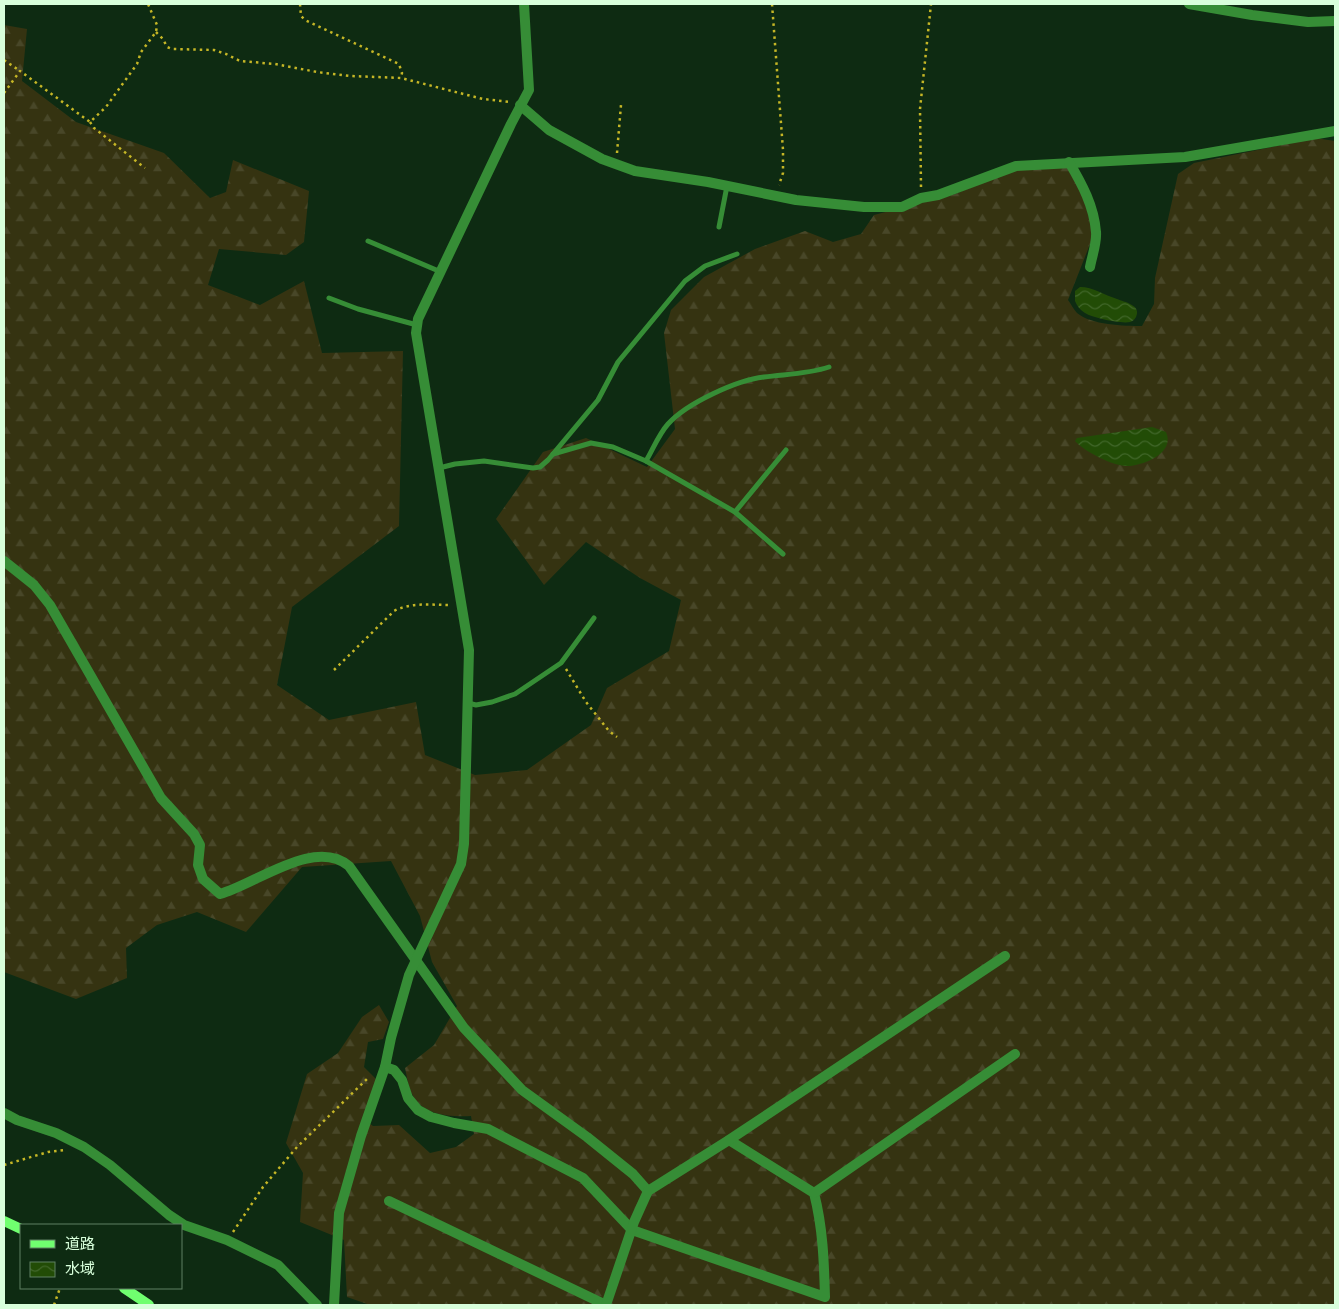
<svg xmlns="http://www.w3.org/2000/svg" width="1339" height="1309" viewBox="0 0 1339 1309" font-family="Roboto,'Noto Sans JP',sans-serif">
<defs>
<pattern id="forest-firs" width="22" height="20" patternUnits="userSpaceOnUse" patternTransform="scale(1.25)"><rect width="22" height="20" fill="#353311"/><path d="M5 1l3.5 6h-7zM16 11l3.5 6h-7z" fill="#484728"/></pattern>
<pattern id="water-waves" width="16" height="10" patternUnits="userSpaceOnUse" patternTransform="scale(1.25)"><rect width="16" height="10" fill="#224c06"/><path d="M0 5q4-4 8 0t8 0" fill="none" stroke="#41672a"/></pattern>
</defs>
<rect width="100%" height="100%" fill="#0e2b12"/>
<path fill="url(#forest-firs)" d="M4,25L27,29L22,81L76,122L164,153L210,198L226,192L233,160L309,191L304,242L286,255L219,249L208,285L260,305L304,281L322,353L403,351L399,526L292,607L277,685L329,720L416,702L425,755L475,775L527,770L591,725L607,688L669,651L681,600L640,578L586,542L544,585L496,519L543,452L586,438L647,467L675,429L664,333L671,310L704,277L755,249L805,231L833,242L861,234L874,215L955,194L1016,169L1068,165L1080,186L1094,234L1068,300C1071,304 1074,310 1077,313C1091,325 1124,326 1142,326L1154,304L1155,278L1178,174L1194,163L1315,138L1335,141V1305H370L347,1297L344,1240L300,1222L303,1173L286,1143L307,1074L338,1053L362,1017L379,1005L389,1022L383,1039L368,1042L364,1067L377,1080L363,1119L373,1126L399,1125L430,1153L456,1147L474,1134L471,1116C451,1117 423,1116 412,1094C408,1087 407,1076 405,1068L434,1045L457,1006L432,962L420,916L391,861L302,867L246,932L197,912L157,925L126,948L127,978L76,999L4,972Z"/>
<g fill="url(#water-waves)">
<path d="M1080,287C1093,287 1104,295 1117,299C1124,302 1142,305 1136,317C1134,320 1133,321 1130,322C1121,324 1093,318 1085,313C1080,310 1077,306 1075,301V291Z"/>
<path d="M1152,427L1166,432C1175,452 1147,464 1130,466C1114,467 1085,452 1075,441L1077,438Z"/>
</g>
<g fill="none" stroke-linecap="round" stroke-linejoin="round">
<g stroke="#c5b626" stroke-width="2.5" stroke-dasharray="2.5 4" stroke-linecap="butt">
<polyline points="300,4 301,16 305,20 399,64 402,73 401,78"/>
<polyline points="772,4 783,150 783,173 779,185"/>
<polyline points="156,32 163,39 167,47 172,49 214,50 226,54 240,61 275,64 317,72 350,76 401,78 483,99 510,102"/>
<polyline points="4,60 20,71"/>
<polyline points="4,93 20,71 90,122 106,107 137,64 141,52 156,32 157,25 148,4"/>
<polyline points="90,122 94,128 145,168"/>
<polyline points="617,153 621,105"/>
<polyline points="921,187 920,109 931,4"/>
<polyline points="566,669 586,702 609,731 617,737"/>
<path d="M334,670L394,611C411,602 431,605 450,605"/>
<polyline points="4,1165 48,1152 65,1150"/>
<polyline points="233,1232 263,1187 297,1147 369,1077"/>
<polyline points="54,1305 60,1288"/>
</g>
<g stroke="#368d36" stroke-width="5">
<polyline points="719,227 727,186"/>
<polyline points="368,241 441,272"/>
<polyline points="329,298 358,309 417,325"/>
<polyline points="553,454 591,443 613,447 646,461 735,512 783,554"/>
<path d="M646,461C653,449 659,434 668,424C687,403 737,380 764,377C787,374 808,374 829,367"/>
<polyline points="439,468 455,464 484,461 533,468 540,467 548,460 598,400 618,362 685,281 705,266 737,254"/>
<polyline points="735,512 786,450"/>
<polyline points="468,703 476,705 492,702 515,694 561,663 594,618"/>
</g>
<g stroke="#368d36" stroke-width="10">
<polyline points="1189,4 1252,15 1308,22 1335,21"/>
<polyline points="520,105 549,130 602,159 635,171 708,182 796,200 864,207 902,207 921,198 938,195 1016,166 1185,157 1335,131"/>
<path d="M1069,162C1082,184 1094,206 1096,232C1097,243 1092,256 1090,267"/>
<path d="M4,561L34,585L50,605L161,798L194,834L200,845L198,865L203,879L220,894C256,884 315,837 349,866L464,1028L522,1090L587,1137L633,1174L648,1191"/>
<path d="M385,1067L394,1070L402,1080L408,1098L418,1110L431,1117L454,1123L488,1129L583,1178L632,1230L825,1297C824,1262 823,1228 814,1193L729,1140"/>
<polyline points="4,1113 17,1120 56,1133 84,1147 110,1165 169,1215 184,1225 227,1240 278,1265 317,1305"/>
<polyline points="814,1193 1015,1054"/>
<polyline points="389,1201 606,1305"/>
<polyline points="334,1305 339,1213 361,1136 385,1067 391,1038 409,975 461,864 464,844 469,650 416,333 418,319 511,124 529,90 524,4"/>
<polyline points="606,1305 634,1222 648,1191 729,1140 1005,956"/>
</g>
<g stroke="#70ff6f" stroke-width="10">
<polyline points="4,1221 21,1229"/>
<polyline points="124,1288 149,1305"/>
</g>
</g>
<rect width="1339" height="1309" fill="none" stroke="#d8ffdb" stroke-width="10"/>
<rect x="20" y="1224" width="162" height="65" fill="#0e2b12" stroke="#5f8062"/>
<rect x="30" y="1240" width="25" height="8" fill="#70ff6f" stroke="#5f8062"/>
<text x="65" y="1249" font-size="15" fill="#d8ffdb">道路</text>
<rect x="30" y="1262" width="25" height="15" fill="url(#water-waves)" stroke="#5f8062"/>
<text x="65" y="1274" font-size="15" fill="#d8ffdb">水域</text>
</svg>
